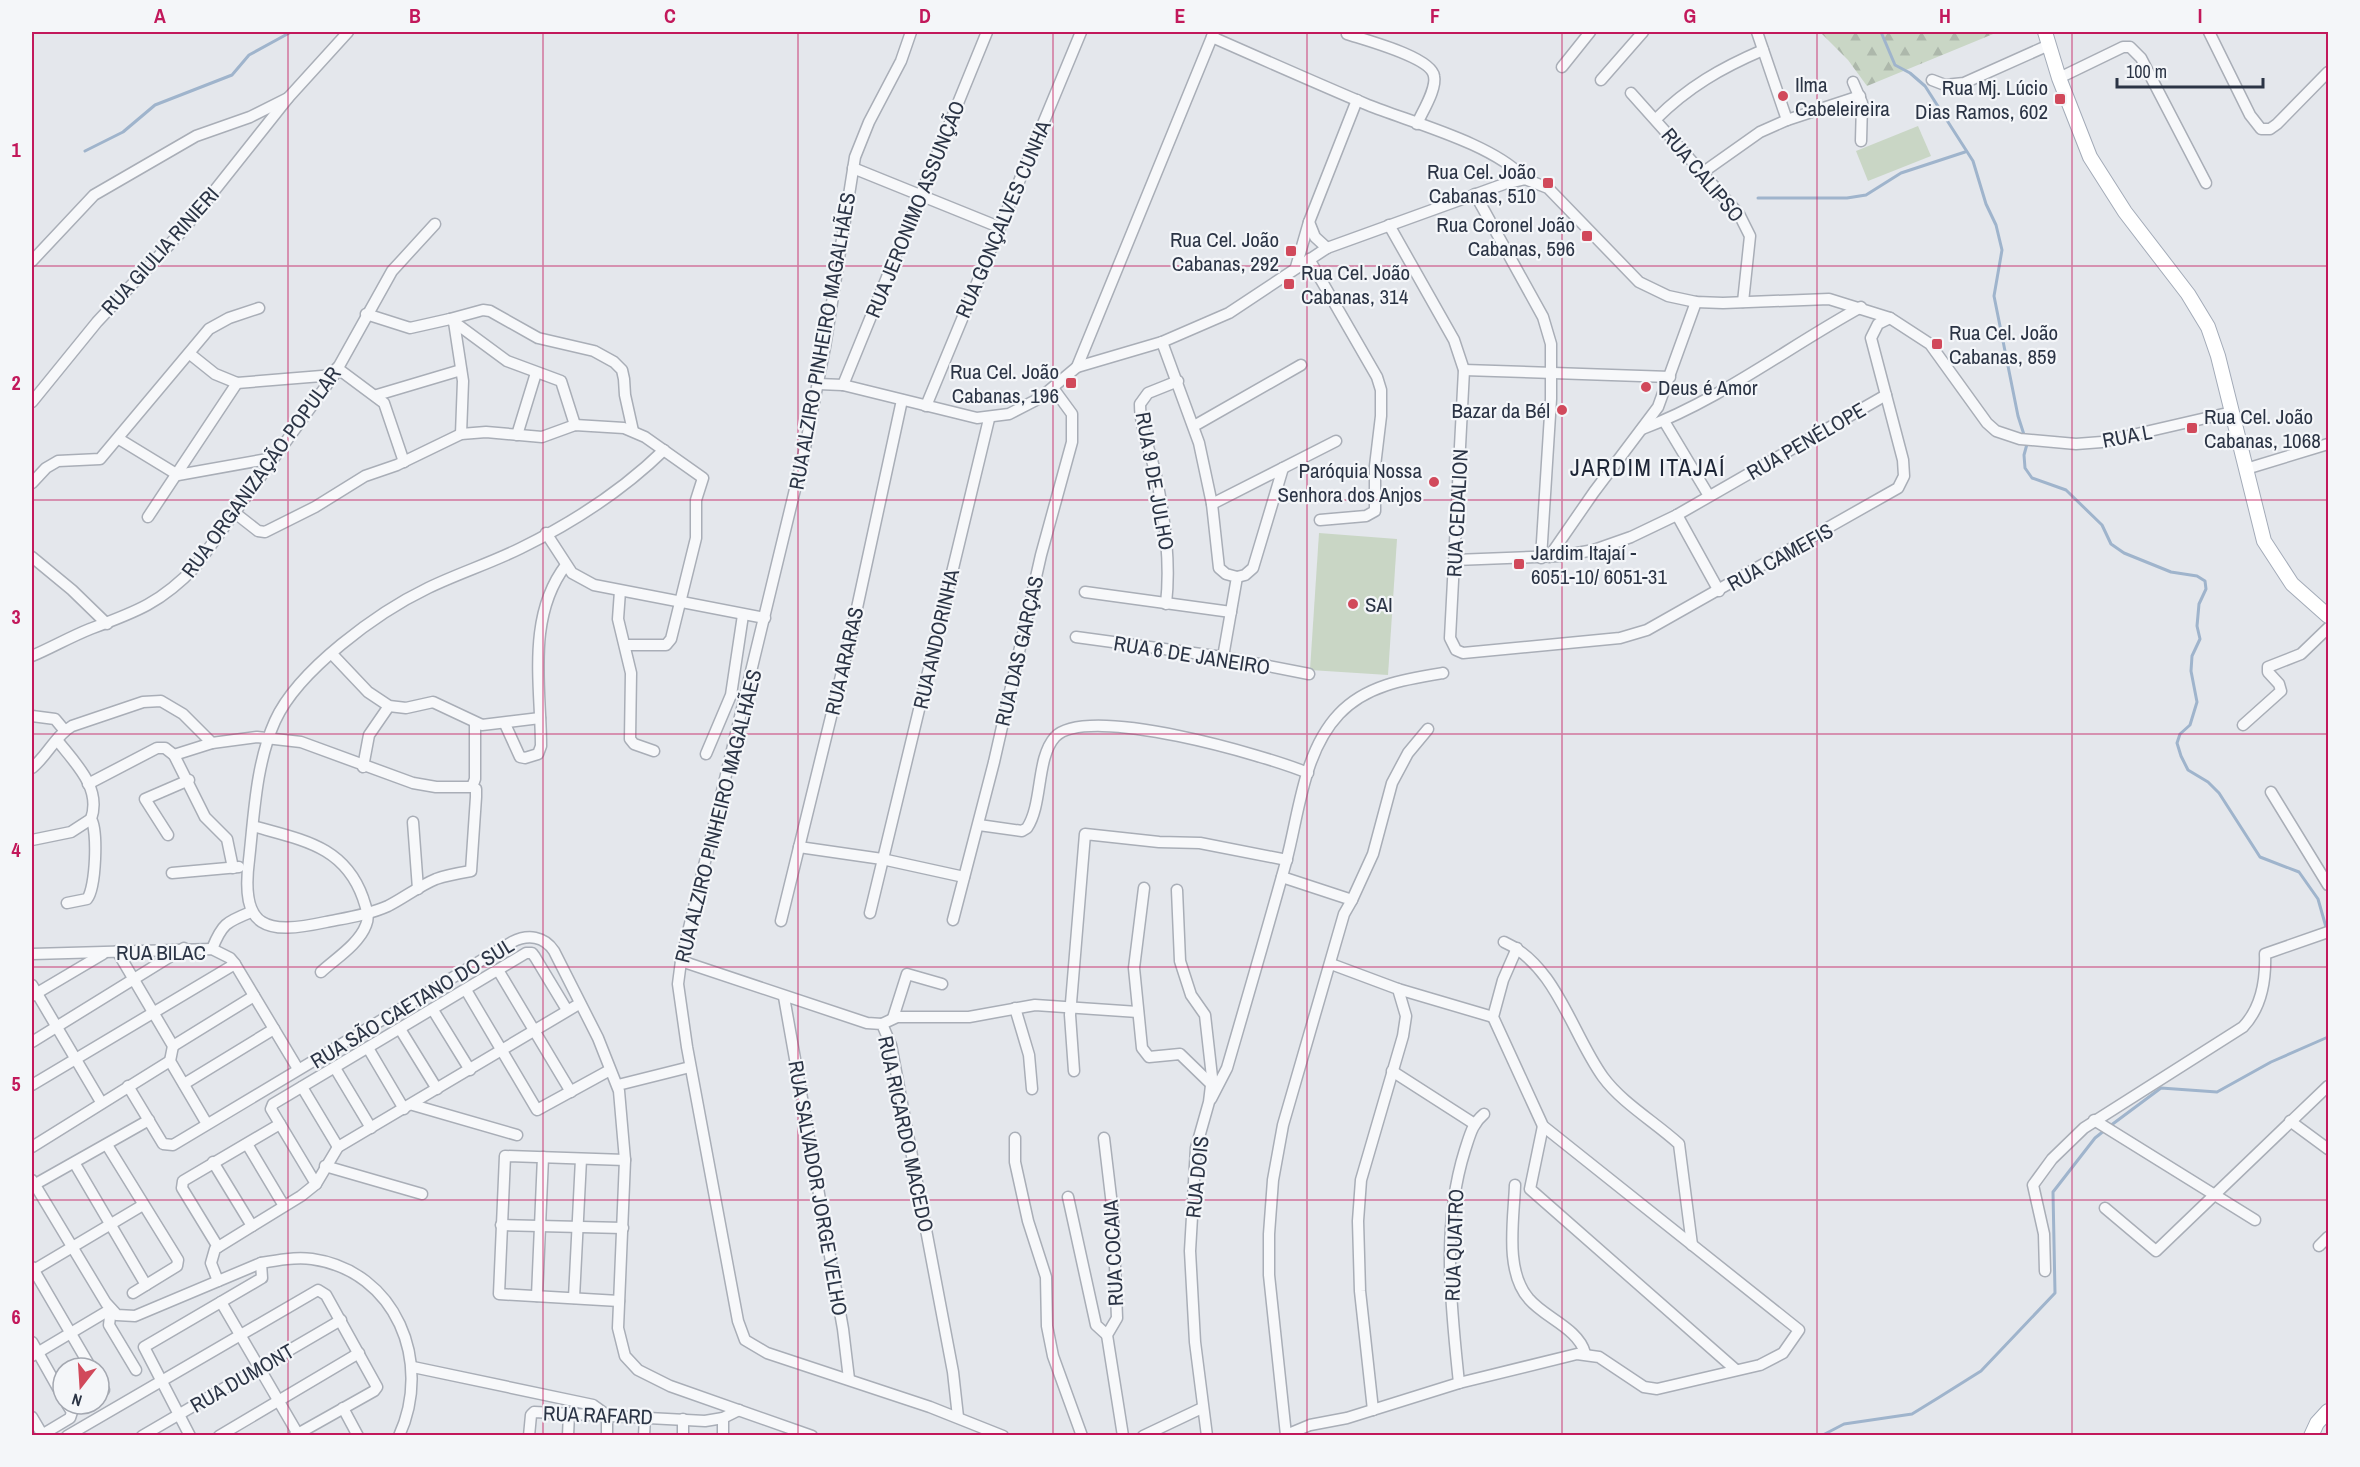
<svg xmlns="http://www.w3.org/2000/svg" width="2360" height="1467" viewBox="0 0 2360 1467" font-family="'Archivo Narrow',sans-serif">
<defs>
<pattern id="forest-firs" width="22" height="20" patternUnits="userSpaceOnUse" patternTransform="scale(1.5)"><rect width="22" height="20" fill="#c9d6c5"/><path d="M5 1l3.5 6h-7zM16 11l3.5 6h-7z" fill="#adb8ab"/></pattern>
</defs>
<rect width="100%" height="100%" fill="#e4e7ec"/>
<polygon fill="url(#forest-firs)" points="1820,32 1998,32 1867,86 1848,60"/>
<g fill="#c9d6c5">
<polygon points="1918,126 1931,156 1868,181 1856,151"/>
<polygon points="1319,533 1397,539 1388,675 1310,670"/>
</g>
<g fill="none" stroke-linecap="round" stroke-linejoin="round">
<g stroke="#9fb4cc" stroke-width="3">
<polyline points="1881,32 1895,65 1910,73 1925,86 1973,161 1986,204 1996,225 2002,250 1994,296 2018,416 2027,444 2024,455 2025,468 2032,478 2066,490 2102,525 2111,544 2124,553 2171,572 2197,576 2205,581 2206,589 2199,604 2197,626 2200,639 2192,656 2191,671 2197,702 2190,725 2180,734 2177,743 2181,756 2188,770 2208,782 2219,793 2260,857 2299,872 2318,899 2326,927"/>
<polyline points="85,151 123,132 155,105 232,75 249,55 291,32"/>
<polyline points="1758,198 1847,198 1866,195 1901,173 1965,152"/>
<polyline points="2110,1126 2161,1088 2217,1092 2271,1062 2328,1037"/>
<polyline points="1821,1436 1844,1424 1912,1414 1938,1398 1981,1371 2055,1293 2053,1192 2095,1138 2105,1130"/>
</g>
<defs>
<g id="minor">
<polyline points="911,32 901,61 869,122 855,157 825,347 805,448 681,961 678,984 687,1047 738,1321 745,1340 767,1353 930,1407 1003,1436"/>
<polyline points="2209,32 2250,115 2261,129 2270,129 2277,124 2328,72"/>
<path d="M1347,34C1365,40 1431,57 1434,76C1437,89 1422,112 1417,124"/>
<path d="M1212,37C1264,60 1316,83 1368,105C1413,123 1494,144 1525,179"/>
<polyline points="1562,67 1590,32"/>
<polyline points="2059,78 2123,47 2130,47 2141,58 2206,183"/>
<polyline points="1601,80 1643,32"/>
<polyline points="1932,80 1945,85 1964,83 2049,45"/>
<polyline points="1853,82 1862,103 1861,141"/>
<polyline points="1631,93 1739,214 1750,236 1743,302"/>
<path d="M1656,119C1688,87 1721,68 1763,50"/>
<polyline points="1787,120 1860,96"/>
<polyline points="853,168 999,227"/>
<polyline points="1702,173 1760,132 1787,120 1757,32"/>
<polyline points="1475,194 1543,317 1551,344 1551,399 1541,558"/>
<polyline points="1309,222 1315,237 1327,248"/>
<polyline points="1389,225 1454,340 1464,370 1450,638 1456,650 1463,653 1620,638 1647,630 1898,488 1904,476 1903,460 1871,338 1878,324 1890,318"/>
<polyline points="1309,259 1377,377 1381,390 1381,416 1375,466 1375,511 1366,516 1320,520"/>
<polyline points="32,261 94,195 196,136 250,117 288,98 348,32"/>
<polyline points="1296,267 1309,222 1357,100"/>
<polyline points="366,314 410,328 450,319 507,361 561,381 575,425"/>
<polyline points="450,319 483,310 490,311 538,338 594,351 614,362 622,370 624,379 625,395 633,431"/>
<polyline points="454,322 463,381 461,434"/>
<polyline points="1162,342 1199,443 1212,504 1219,568 1226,574 1237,577 1223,657"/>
<polyline points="190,354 215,374 237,383 334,375"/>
<polyline points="1077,367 1214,32"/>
<polyline points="337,368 384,403 404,462"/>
<polyline points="1464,370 1670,377"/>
<polyline points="818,384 843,385 977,418 1009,414 1040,398 1077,367 1162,342 1229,313 1327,248 1504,184 1525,179 1548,188 1639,282 1668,296 1696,302 1723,303 1829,299 1890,318 1930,344 1987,423 1996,431 2020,439 2076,444 2102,442 2232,412"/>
<polyline points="843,385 987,32"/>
<polyline points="377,395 461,370"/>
<polyline points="32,402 97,322 184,229 288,98"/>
<polyline points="926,406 1081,32"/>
<polyline points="1664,421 1709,496"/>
<polyline points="1194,426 1301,365"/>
<path d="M1642,429C1720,400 1788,347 1861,307"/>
<polyline points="517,435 536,373"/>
<polyline points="119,439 178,475 273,458"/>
<polyline points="2246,469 2328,444"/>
<polyline points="32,483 46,468 58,461 100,459 209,329 229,318 259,308"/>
<polyline points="1212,504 1336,441"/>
<polyline points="235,513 258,531 265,532 315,507 365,476 397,465 461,434 486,432 542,437 575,425 624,428 645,437 703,478 696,500 696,538 671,639 666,645 625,645"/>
<polyline points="1677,515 1719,591"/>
<polyline points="148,517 237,383"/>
<polyline points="546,533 572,573 594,585 765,618"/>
<polyline points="32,557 72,590 107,624"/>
<polyline points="1549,557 1594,492 1658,407 1696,302"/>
<polyline points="1455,560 1560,556 1594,550 1631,537 1677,515 1886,395"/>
<polyline points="1237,577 1245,575 1253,568 1283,468"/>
<polyline points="620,591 618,619 631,673 630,739 634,744 654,751"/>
<polyline points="1085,592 1231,612"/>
<path d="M1166,604C1171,561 1165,518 1156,476C1151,452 1140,429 1140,404L1148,393L1178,381"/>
<polyline points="1076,637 1223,657 1309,674"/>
<polyline points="332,654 368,692 389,706 406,708 433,702 482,725 540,718"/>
<path d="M32,656C51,648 70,637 90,629C136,612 161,603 196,566L334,375L392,271L435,224"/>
<polyline points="32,716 55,719 65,731"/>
<path d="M475,723V779L472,787L476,789V797L471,871C459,873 447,875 436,879C419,886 404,898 388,906C368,915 346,918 326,922C266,935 240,929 249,860C254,815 256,763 275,721C298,670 378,612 428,588C459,573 491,563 521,548C572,523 623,490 664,450"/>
<path d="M505,724L520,757L525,758L538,754L541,746C541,687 526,617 566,565"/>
<polyline points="2243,725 2281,691 2279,684 2268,672 2268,667 2301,654 2328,628"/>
<path d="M57,740C75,763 102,788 91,819C98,830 96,888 87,899L67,903"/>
<polyline points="212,743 174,755 205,817 227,839 233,868"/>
<polyline points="706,754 731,695 743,615"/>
<polyline points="363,767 369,735 389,706"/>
<path d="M32,768C47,756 55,736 72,726L143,702L161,701L183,714L212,743L257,737L301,742L413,783L436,787H472"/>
<polyline points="88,784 157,748 165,748 174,755"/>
<polyline points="2271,792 2328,885"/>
<polyline points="413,822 418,889"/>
<path d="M979,825L1022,831L1027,828C1043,804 1036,758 1055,737C1087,703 1267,756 1308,773"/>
<path d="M253,826C301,840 344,845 363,898C366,908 370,916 366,925C359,944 335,959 321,972"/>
<polyline points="168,835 145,799 189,780"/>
<polyline points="32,840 71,832 91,819"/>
<polyline points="799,847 882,859 964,877"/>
<polyline points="172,873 239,867"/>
<polyline points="1282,877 1352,900 1344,914 1283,1125 1273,1180 1269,1234 1269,1275 1286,1435 1310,1425 1347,1418 1459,1383 1577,1354 1599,1357 1644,1387 1657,1389 1760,1365 1783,1353 1799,1330 1543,1126 1493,1017 1503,980 1517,948"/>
<polyline points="1144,888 1134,968 1142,1048 1149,1057 1180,1054 1211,1084"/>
<polyline points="1177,890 1180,961 1191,995 1205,1015 1212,1077 1209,1102 1196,1148 1190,1251 1195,1342 1207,1436"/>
<polyline points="1352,900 1373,854 1392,783 1408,753 1428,729"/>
<polyline points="870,913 989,419"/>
<polyline points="953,920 994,762 1041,555 1072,442 1072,414 1053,388"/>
<polyline points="781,921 852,631 902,400"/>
<path d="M1504,942C1556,965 1572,1034 1603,1077C1622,1103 1655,1122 1679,1144L1692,1245"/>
<path d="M212,949C222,924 226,922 251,912"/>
<polyline points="117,951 173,1046 170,1061 207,1124"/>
<polyline points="32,954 212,949 230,958 235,964 298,1069"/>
<polyline points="681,961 867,1023 882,1024 891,1045 953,1372 958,1417"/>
<polyline points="1331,964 1398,989 1406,1016 1403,1036 1361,1180 1358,1221 1360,1291 1373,1410"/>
<polyline points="498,970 571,1092"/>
<polyline points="32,985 101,1102"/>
<polyline points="1398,989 1493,1017"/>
<polyline points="466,990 537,1110 610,1070"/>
<polyline points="32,996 103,954"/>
<polyline points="784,997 843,1329 849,1379"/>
<polyline points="1015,1008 1029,1055 1032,1089"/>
<polyline points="433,1010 470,1070"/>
<polyline points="893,1018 907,974 942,984"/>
<polyline points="882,1024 897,1017 969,1017 1035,1005 1138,1012"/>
<polyline points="400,1029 437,1089"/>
<polyline points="32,1042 184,948"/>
<polyline points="173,1046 254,996"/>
<polyline points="368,1048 404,1109"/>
<polyline points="335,1068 371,1128"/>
<polyline points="1074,1071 1070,1015 1085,834 1159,842 1200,843 1287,860"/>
<polyline points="1392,1071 1473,1123"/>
<polyline points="184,1084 274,1029"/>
<polyline points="32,1085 235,964"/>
<polyline points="618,1085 690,1067"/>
<path d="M128,1086L163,1144L173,1145L512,942C528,934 544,936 554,951L598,1038L619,1091L625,1160L618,1328L625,1356L638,1370L670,1386L812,1436"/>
<polyline points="302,1087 338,1147"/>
<path d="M1211,1099L1227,1068C1247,999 1267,931 1286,862C1299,814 1303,752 1339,714C1366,685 1406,679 1443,673"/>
<polyline points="413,1105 517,1135"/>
<polyline points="2094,1120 2255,1220"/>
<polyline points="2290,1121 2328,1149"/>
<polyline points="1543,1126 1530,1189 1736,1370"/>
<polyline points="1015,1138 1015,1162 1028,1221 1046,1277 1047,1326 1053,1356 1082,1436"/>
<polyline points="1104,1138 1113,1214 1117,1318 1107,1335 1123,1436"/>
<polyline points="247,1144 284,1206"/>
<polyline points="107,1145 178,1260 177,1266 133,1293"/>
<polyline points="32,1147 170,1061"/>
<polyline points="213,1162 252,1226"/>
<polyline points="75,1164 146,1285"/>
<polyline points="325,1166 422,1194"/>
<path d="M32,1180L106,1303L117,1315L135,1316L261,1263C278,1260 295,1257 312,1259C396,1271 433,1362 399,1436"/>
<polyline points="316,1184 271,1109 273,1104 526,953 532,953 535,957 567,1010"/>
<path d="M1515,1185C1514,1218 1504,1271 1529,1299C1545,1318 1578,1328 1585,1353"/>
<polyline points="32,1186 149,1120"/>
<polyline points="1068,1197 1096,1325 1107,1335"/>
<polyline points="2105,1208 2156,1251 2328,1086"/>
<polyline points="501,1225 623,1228"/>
<polyline points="2319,1246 2328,1237"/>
<polyline points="218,1247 182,1188 183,1181 280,1124"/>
<polyline points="32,1267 91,1368"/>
<polyline points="32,1271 143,1205"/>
<path d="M2045,1271L2044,1234L2033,1185L2052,1159L2084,1128L2243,1027C2261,1008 2266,980 2265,954L2328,932"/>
<polyline points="218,1281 211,1263 215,1249 301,1196 316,1184 338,1147 579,1004"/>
<polyline points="537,1296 543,1157"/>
<polyline points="574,1298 581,1159"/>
<polyline points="619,1301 499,1294 505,1156 625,1160"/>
<polyline points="221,1302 299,1436"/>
<polyline points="111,1309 109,1325 136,1370"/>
<polyline points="32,1342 63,1397"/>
<polyline points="32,1356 111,1309"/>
<polyline points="413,1367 593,1405 607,1415 607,1436"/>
<polyline points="99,1381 104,1390"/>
<path d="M1459,1383C1451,1305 1441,1226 1465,1150C1470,1135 1472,1124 1484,1114"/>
<polyline points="343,1408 358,1436"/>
<polyline points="32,1417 42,1434"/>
<polyline points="40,1436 70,1418 72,1412 67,1404"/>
<polyline points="67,1436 318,1290 326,1295 377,1387 374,1391 294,1436"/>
<polyline points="142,1436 341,1320"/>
<polyline points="190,1436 144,1347 262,1278 261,1263"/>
<polyline points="219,1436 359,1353"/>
<polyline points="529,1436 531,1415 534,1412 705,1421 723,1418 739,1410"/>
<polyline points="568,1436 569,1413"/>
<polyline points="644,1436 645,1417"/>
<polyline points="683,1436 683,1419"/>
<polyline points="723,1436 723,1418"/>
<polyline points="1143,1436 1202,1408"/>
</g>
<g id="major">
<polyline points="2045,32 2059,78 2090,157 2125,212 2188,294 2208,327 2218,356 2264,541 2292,584 2328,616"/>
<polyline points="2311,1436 2317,1423 2328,1411"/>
</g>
</defs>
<use href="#minor" stroke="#a9aeb7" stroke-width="13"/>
<use href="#major" stroke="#a3abb8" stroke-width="16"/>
<use href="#minor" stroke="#f7f8fa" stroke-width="10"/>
<use href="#major" stroke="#fff" stroke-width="14"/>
</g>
<path fill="none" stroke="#c2185b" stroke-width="1.5" stroke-opacity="0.55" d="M288,32V1436M543,32V1436M798,32V1436M1053,32V1436M1307,32V1436M1562,32V1436M1817,32V1436M2072,32V1436M32,266H2328M32,500H2328M32,734H2328M32,967H2328M32,1200H2328"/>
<g fill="#d1495b" stroke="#f4f6f9" stroke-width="2">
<circle cx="1783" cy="96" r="6"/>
<rect x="2054" y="93" width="12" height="12" rx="3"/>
<rect x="1542" y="177" width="12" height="12" rx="3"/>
<rect x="1581" y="230" width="12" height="12" rx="3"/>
<rect x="1285" y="245" width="12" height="12" rx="3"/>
<rect x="1283" y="278" width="12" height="12" rx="3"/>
<rect x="1931" y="338" width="12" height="12" rx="3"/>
<rect x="1065" y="377" width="12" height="12" rx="3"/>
<circle cx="1646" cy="387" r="6"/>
<circle cx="1562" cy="410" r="6"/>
<rect x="2186" y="422" width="12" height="12" rx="3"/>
<circle cx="1434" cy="482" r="6"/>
<rect x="1513" y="558" width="12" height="12" rx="3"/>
<circle cx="1353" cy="604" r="6"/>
</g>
<g text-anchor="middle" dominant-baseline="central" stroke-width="4.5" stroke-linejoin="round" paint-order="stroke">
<g font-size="21" fill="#2b3445" stroke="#f4f6f9" text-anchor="start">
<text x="1795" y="84">Ilma<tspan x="1795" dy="24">Cabeleireira</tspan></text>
<text x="2048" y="87" text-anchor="end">Rua Mj. Lúcio<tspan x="2048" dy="24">Dias Ramos, 602</tspan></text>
<text x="1536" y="171" text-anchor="end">Rua Cel. João<tspan x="1536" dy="24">Cabanas, 510</tspan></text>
<text x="1575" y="224" text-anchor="end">Rua Coronel João<tspan x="1575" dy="24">Cabanas, 596</tspan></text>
<text x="1279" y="239" text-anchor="end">Rua Cel. João<tspan x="1279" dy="24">Cabanas, 292</tspan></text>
<text x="1301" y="272">Rua Cel. João<tspan x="1301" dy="24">Cabanas, 314</tspan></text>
<text x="1949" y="332">Rua Cel. João<tspan x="1949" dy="24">Cabanas, 859</tspan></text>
<text x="1059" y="371" text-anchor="end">Rua Cel. João<tspan x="1059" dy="24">Cabanas, 196</tspan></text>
<text x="1658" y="387">Deus é Amor</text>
<text x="1550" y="410" text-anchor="end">Bazar da Bél</text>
<text x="2204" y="416">Rua Cel. João<tspan x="2204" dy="24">Cabanas, 1068</tspan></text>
<text x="1422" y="470" text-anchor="end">Paróquia Nossa<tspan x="1422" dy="24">Senhora dos Anjos</tspan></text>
<text x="1531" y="552">Jardim Itajaí -<tspan x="1531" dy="24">6051-10/ 6051-31</tspan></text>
<text x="1365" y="604">SAI</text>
</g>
<g font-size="21" fill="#2b3445" stroke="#f4f6f9">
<text transform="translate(1703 175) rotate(50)">RUA CALIPSO</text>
<text transform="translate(915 209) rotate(-68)">RUA JERONIMO ASSUNÇÃO</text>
<text transform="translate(1003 219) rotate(-67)">RUA GONÇALVES CUNHA</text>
<text transform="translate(160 251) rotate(-48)">RUA GIULIA RINIERI</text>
<text transform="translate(822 341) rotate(-80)">RUA ALZIRO PINHEIRO MAGALHÃES</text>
<text transform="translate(2127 436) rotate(-11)">RUA L</text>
<text transform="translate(1806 441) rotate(-30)">RUA PENÉLOPE</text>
<text transform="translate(261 472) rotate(-54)">RUA ORGANIZAÇÃO POPULAR</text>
<text transform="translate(1155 481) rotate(80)">RUA 9 DE JULHO</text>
<text transform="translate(1457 513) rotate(-87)">RUA CEDALION</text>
<text transform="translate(1780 557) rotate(-29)">RUA CAMEFIS</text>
<text transform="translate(936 639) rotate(-77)">RUA ANDORINHA</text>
<text transform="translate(1019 651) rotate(-77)">RUA DAS GARÇAS</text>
<text transform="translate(1192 655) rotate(9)">RUA 6 DE JANEIRO</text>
<text transform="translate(844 661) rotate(-77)">RUA ARARAS</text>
<text transform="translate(718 816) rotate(-76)">RUA ALZIRO PINHEIRO MAGALHÃES</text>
<text x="161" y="952">RUA BILAC</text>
<text transform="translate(412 1003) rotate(-31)">RUA SÃO CAETANO DO SUL</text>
<text transform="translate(906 1134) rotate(78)">RUA RICARDO MACEDO</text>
<text transform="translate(1197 1177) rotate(-84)">RUA DOIS</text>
<text transform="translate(818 1188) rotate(80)">RUA SALVADOR JORGE VELHO</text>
<text transform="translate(1454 1245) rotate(-88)">RUA QUATRO</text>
<text transform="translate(1113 1253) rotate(-93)">RUA COCAIA</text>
<text transform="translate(242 1378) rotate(-30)">RUA DUMONT</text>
<text transform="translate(598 1415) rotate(2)">RUA RAFARD</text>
</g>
<g font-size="24" letter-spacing="1.5" fill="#1d2536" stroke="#f4f6f9">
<text x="1648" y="467">JARDIM ITAJAÍ</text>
</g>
</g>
<rect width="2360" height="1467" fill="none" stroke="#f4f6f9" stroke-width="66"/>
<g transform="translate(81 1386) rotate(197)"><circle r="28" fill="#f4f6f9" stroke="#a4a8b1" stroke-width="1.5"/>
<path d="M0-4.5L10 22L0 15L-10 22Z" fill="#d1495b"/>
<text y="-9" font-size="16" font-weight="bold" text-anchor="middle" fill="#2b3445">N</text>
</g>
<path d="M2117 78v9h146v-9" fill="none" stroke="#2b3445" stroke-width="3"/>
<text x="2126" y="78" font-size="18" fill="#2b3445" stroke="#f4f6f9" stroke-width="4.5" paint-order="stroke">100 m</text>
<rect x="33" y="33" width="2294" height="1401" fill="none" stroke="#c2185b" stroke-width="2"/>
<g font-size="20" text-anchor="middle" font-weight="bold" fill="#c2185b">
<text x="160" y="23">A</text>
<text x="415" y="23">B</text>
<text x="670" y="23">C</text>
<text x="925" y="23">D</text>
<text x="1180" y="23">E</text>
<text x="1435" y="23">F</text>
<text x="1690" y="23">G</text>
<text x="1945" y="23">H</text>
<text x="2200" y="23">I</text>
<text x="16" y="157">1</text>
<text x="16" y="390">2</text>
<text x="16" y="624">3</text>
<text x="16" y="857">4</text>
<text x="16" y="1091">5</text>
<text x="16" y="1324">6</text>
</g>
</svg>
